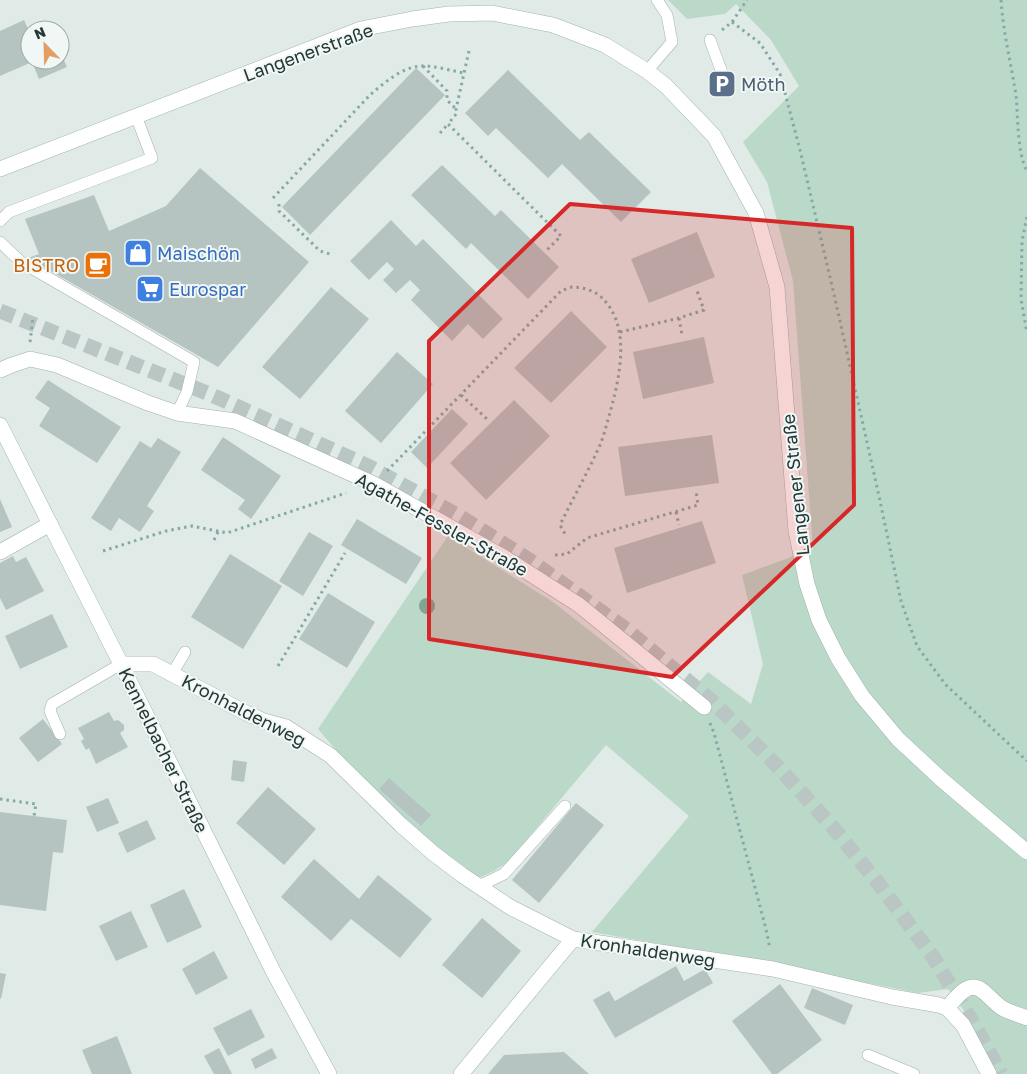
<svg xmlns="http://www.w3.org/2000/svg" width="1027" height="1074" viewBox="0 0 1027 1074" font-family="'Golos Text',sans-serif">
<rect width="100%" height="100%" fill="#e0eae7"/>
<polygon fill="#bbd9c9" points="668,0 1027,0 1027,1074 997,1074 965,1012 948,989 918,993 756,961 592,932 689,816 606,745 508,862 494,871 479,878 420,834 352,769 318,729 448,536 553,602 681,702 708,672 751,704 763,664 742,575 813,549 793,281 767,182 743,142 799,86 771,40 736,4 725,14 687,19"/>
<g fill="#b6c4c1">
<polygon points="24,20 30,33 30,60 60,60 60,51 67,67 39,79 32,62 0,76 0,31"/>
<polygon points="48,24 51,30 35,30"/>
<polygon points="416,68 445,95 310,235 282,207"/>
<polygon points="508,70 580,140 589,132 651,192 621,222 562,164 548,178 496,128 488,136 465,113"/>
<polygon points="442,165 495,216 501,210 559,267 528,299 471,243 466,249 411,195"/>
<polygon points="200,168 309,262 218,367 28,258 39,254 25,219 94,195 109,231 166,206"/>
<polygon points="391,220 416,246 423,239 503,319 483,339 468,324 452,341 411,300 420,290 410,280 396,293 383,280 394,269 387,262 369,280 350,261"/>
<polygon points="697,232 715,277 649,303 631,259"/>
<polygon points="331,287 369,319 300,399 262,367"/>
<polygon points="571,311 607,347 551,403 514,368"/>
<polygon points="704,337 714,383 643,399 633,352"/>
<polygon points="397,352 433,384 381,443 345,411"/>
<polygon points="48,380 121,427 97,463 39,426 50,408 35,398"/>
<polygon points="514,400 550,436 486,500 450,463"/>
<polygon points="452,409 468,424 427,468 411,452"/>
<polygon points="712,435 719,483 625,496 618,447"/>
<polygon points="223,437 281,476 251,519 238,509 245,500 201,470"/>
<polygon points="158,438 181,452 147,506 154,511 140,532 119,518 111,531 91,518 140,441 151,448"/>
<polygon points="0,499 12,527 0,532"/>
<polygon points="357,519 422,558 406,584 341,545"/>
<polygon points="702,521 716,563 627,593 614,548"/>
<polygon points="309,532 333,546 303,596 279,581"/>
<polygon points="230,554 282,586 243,649 191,617"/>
<polygon points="13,556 16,562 26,557 44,591 6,610 0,598 0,563"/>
<polygon points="328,593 375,622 347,668 299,639"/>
<polygon points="52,614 68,647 20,669 5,636"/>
<polygon points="109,712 114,721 118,720 124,725 124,730 120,733 128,747 96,764 89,748 86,750 81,741 84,739 78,728"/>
<polygon points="43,719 62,744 38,762 19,738"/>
<polygon points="233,760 247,762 244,782 231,780"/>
<polygon points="389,778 431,815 421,826 379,789"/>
<polygon points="268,787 316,829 284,865 236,823"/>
<polygon points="108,798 119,823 97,832 86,807"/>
<polygon points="576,803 604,825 539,903 512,880"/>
<polygon points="0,812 67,820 63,853 53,852 46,911 0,905"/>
<polygon points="147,820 156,839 127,853 118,833"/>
<polygon points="314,859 359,899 378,875 432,919 400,958 351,919 331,941 281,897"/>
<polygon points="184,889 202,927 167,943 150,905"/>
<polygon points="131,911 148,947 116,961 99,926"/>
<polygon points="482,918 521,951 482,998 442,965"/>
<polygon points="214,951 228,978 196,995 182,969"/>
<polygon points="676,966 684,981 705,969 713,983 615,1038 593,1000 609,991 615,1001"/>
<polygon points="0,973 6,974 1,999 0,998"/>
<polygon points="780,984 822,1040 777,1074 772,1074 732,1021"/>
<polygon points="812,988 853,1005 845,1025 804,1008"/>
<polygon points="251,1009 265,1037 228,1056 213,1028"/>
<polygon points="117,1036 132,1074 92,1074 82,1050"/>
<polygon points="219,1048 232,1074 214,1074 204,1056"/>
<polygon points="272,1048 277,1058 255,1069 251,1059"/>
<polygon points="564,1052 589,1074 488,1074 504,1055"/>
</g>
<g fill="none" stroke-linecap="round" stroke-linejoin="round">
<polyline stroke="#bac6c4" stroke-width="15" stroke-dasharray="15 8" stroke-linecap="butt" points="0,311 212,395 368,466 459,516 531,561 627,630 714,703 779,768 831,825 879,884 933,957 975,1026 1001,1074"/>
<defs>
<g id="service">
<polyline points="710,40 728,89"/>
<polyline points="647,71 672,42 667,15 657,0"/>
<polyline points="0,221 9,212 152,158 136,116"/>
<polyline points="0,242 21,262 194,362 187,392 177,413"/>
<polyline points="172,674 185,652"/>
<polyline points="60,734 50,711 52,704 121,664"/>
<polyline points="479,886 504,874 565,806"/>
<polyline points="868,1055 914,1074"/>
</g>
<g id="minor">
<polyline points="0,370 12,365 30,359 57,365 148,403 177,413 235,421 374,484 507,559 579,605 704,707"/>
<polyline points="0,552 50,524"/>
<polyline points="121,664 153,664 246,713 264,721 286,727 331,756 401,825 433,853 462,875 510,907 573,939 773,969 892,997 939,1005 947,1008 963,1025 989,1074"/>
<path d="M947,1008C957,997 969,978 984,992C990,997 995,1003 1002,1008C1009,1012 1019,1015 1027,1018"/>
<polyline points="461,1074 573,939"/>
</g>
<g id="secondary">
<polyline points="0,169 361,29 412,19 449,14 492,13 553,25 605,45 647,71 666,86 714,136 756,213 777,287 796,531 807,584 819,620 838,658 862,696 898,739 941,779 1027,852"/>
<polyline points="0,425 50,524 121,664 274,973 329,1074"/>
</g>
</defs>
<use href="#service" stroke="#a4b1af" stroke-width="12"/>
<use href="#minor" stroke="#a4b1af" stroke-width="16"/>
<use href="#secondary" stroke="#a1b4b1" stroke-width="16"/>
<g stroke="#84aaa6" stroke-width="3" stroke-dasharray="2.5 4" stroke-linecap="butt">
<path d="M1001,0C1003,32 1011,63 1016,95C1018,115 1017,154 1027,171"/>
<polyline points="732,22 760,43 780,74 800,150 833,290 879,496 901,601 917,646 945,684 1027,761"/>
<polyline points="722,30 732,22 747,0"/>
<polyline points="469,51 456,109 457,113 448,124 561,236 547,250"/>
<polyline points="423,66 447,91 447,100 455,108"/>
<polyline points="440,133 448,124"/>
<path d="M273,198L370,95C384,83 402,67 421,66C431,65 453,71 464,73"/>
<polyline points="279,204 279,211 320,251 330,254"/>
<polyline points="1027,217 1022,241 1021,299 1027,333"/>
<polyline points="679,318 682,335"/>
<polyline points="620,332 679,318 704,310 696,288"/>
<polyline points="30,342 33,318"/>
<polyline points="461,395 487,419"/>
<path d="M387,471L561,291C564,290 568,288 572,287C583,287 596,291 603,299C632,328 619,381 609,416C606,426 604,436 600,445C588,472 573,498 560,525L565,534"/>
<polyline points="676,512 679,525"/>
<polyline points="214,540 218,532"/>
<polyline points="103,551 166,531 192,526 227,533 346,493"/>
<polyline points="555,555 567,554 587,538 698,505 696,491"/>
<polyline points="278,666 345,553"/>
<polyline points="710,723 714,733 766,929 770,949"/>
<polyline points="0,799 36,804 34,816"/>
</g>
<use href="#service" stroke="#fff" stroke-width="11"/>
<use href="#minor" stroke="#fff" stroke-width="15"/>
<use href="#secondary" stroke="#fff" stroke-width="15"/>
</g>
<circle fill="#80a496" cx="427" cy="606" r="8"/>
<path fill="#d62828" fill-opacity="0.2" stroke="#d62828" stroke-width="4" stroke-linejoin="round" d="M570,204L852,228L854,505L672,677L429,639V341Z"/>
<defs>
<symbol id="parking-square" viewBox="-11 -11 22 22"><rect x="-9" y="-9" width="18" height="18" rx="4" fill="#5c6f8a" stroke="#f0f7f5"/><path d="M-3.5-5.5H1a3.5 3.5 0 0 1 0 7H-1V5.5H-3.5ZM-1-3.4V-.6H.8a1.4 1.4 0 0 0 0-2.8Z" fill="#fff"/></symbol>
<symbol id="shop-square" viewBox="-11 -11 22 22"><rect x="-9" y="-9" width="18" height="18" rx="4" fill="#3f7fe0" stroke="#f0f7f5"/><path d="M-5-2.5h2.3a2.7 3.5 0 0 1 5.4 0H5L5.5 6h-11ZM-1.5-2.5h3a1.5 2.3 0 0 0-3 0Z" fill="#fff"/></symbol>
<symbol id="cafe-square" viewBox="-11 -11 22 22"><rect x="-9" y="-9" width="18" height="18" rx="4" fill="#e8710a" stroke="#f0f7f5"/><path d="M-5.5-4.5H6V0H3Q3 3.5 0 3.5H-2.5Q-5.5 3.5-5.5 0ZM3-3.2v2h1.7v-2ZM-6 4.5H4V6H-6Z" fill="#fff"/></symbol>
<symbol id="supermarket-square" viewBox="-11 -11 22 22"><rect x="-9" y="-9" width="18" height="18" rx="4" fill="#3f7fe0" stroke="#f0f7f5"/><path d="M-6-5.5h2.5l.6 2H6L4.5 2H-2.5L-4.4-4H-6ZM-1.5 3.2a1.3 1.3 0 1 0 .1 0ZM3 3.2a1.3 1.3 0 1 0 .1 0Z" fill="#fff"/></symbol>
</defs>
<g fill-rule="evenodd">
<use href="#parking-square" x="706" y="68" width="32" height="32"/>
<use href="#shop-square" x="122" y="237" width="32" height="32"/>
<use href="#cafe-square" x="82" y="249" width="32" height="32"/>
<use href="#supermarket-square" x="134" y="273" width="32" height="32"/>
</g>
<g text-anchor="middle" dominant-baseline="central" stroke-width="4" stroke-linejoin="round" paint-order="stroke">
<g font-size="18" fill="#233837" stroke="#f0f7f5">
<text transform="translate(308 52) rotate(-20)">Langenerstraße</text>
<text transform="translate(795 485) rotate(-96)">Langener Straße</text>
<text transform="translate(442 524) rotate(29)">Agathe-Fessler-Straße</text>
<text transform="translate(244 710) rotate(27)">Kronhaldenweg</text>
<text transform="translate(164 750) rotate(64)">Kennelbacher Straße</text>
<text transform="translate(648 950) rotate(9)">Kronhaldenweg</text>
</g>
<g font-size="18" fill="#4e5e75" stroke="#f0f7f5" text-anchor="start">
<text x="741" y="84">Möth</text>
</g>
<g font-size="18" fill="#366cbe" stroke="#f0f7f5" text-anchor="start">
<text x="157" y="253">Maischön</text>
<text x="169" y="289">Eurospar</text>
</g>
<g font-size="18" fill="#c56008" stroke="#f0f7f5" text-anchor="end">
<text x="79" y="265">BISTRO</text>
</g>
</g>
<g transform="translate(45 45) rotate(337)"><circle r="24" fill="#f0f7f5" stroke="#9eaba9"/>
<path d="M0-4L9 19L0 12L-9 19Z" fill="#e49e64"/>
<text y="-8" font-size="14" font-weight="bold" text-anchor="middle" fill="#233837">N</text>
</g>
</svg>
